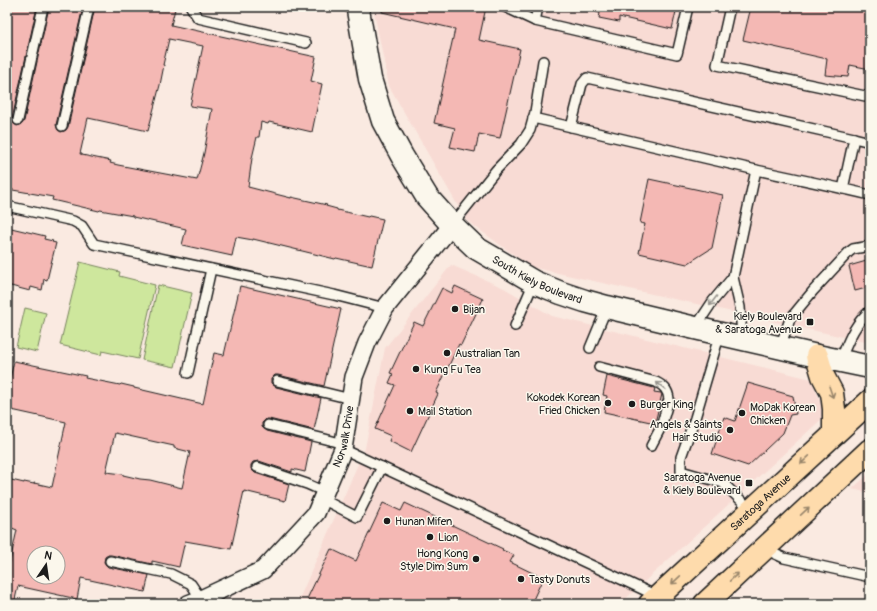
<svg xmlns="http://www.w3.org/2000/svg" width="877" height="611" viewBox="0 0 877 611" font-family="Pangolin,sans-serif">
<rect width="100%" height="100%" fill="#faeae1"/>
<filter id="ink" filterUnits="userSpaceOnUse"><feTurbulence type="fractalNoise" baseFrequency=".025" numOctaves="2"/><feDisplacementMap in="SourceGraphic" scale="8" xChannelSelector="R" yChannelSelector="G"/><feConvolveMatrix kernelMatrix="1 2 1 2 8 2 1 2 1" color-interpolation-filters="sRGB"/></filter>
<g filter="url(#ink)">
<g fill="#f8dbd4">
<polygon points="373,7 870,7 870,343 531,267 466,220 389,86"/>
<polygon points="451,265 504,288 552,316 811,379 826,415 620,604 297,604 365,448 385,348"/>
<polygon points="870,473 870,493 852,489"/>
</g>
<g fill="#cee79d" stroke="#75825c">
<polygon points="80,262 120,272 119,276 155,285 138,359 102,351 101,355 60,345"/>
<polygon points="158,285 192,293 175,367 142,360"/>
<polygon points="25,308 46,313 37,352 16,347"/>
</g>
<g fill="#f4b8b4" stroke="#1c1c1c" fill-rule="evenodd">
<path d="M7,7H37L12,119L14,124L17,126L22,124L24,121L49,7H83L56,125L58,130L61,132L66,130L68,127L95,7H167L175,9L171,25L316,57L311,81L322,84L312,132L269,122L268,124L261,122L259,137H257L252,158L248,187L291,198V197L327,205L326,206L337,209V210L368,217L369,216L383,219L372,266L336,258L335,259L253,239V240L236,237L232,256L182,245L186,229L133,217V216L100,210L99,211L52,200L53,197L7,189ZM169,39L203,46L190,106L212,109L204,153L197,180L118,165L110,163L111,161L82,155V154H80L88,118L148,131L160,85L164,65H163Z"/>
<polygon points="382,7 486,7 479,40 520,49 500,138 479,134 475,152 450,147 455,128 434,123 455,29 382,12"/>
<polygon points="596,7 677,7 672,29 619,17 619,22 599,18 600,13 596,12"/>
<polygon points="751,7 870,7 870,69 850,65 848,77 825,75 827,59 743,40"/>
<polygon points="649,179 723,195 712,248 687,264 639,253 645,224 640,223"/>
<polygon points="7,227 45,236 44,239 53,241 52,242 56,243 47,280 44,279 42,290 31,287 30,291 7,285"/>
<polygon points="870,260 870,287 855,291 849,266"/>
<path d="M240,286L341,309L324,386L278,375H275L271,379V383L276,387L321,398L314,430L269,419H266L262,423V427L267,431L311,442L305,472L292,469V472L259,461L253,462L251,465V469L255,473L289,484L285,501L244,491L231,549L185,541L179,567L152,561V564L111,555H108L105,557L104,562L106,565L108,567L149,575L145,592L81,578L77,599L18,586L14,604H7V575L17,530L7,526V479L24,483V482L34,484V483L52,487L66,422L7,409V392L14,361L86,376L85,378L120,385L121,384L134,387V388L203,404L214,353L224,355ZM115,433L174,446V448L190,452L182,488L150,480L140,479L123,475V474L106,472ZM34,553H58V577H34Z"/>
<polygon points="455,286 483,299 461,345 459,344 436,393 438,394 411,452 389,441 391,436 375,429 395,385 389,383 393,374 390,373 414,322 423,326 442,288 452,293"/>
<polygon points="607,376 654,388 655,388 654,392 661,393 662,394 655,423 604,412 607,396 603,395"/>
<polygon points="748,383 793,396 796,414 790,415 783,433 748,466 712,454 724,417 735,421"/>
<polygon points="383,503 401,511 405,503 503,549 502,550 514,555 510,562 543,578 531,604 319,604 307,599 331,549 356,561"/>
</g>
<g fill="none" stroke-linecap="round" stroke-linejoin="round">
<defs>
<g id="service">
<polyline points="191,7 198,18 306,43"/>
<polyline points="505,7 535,21 677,54 688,7"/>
<polyline points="730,7 717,65 870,97"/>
<polyline points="535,21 538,7"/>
<polyline points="533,118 756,170 733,277 740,307 742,338"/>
<polyline points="18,120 43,7"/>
<polyline points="62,126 89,7"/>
<polyline points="571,127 582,84 587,78 845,136 854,138 843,189"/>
<polyline points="854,138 870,142"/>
<path d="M756,170C794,178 832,186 870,195"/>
<polyline points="7,206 73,221 82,226 94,244 334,295 385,308"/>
<polyline points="452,225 496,170 521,144 530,130 535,112 543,61"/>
<polyline points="515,326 534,282"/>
<polyline points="695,328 713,301 733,277"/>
<polyline points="720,333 695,418 681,457 681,471 723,483 751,510"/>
<polyline points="780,347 790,319 813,291 849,252 853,249 870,246"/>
<polyline points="590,348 607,307"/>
<path d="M840,361C848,342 854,324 870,311"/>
<path d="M599,367L656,382C664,386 668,390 669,399L661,427L651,446"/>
<polyline points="188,373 211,269"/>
<polyline points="277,381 351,399"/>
<polyline points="268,425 325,439 344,444"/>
<polyline points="343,449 657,596"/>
<polyline points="257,467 307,484 325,492"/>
<polyline points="322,499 357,517 382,467"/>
<polyline points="764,549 784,558 870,577"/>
<polyline points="110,561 171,574 191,584 201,599"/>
</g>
<g id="minor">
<path id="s1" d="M188,604L201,599L263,570L316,513L343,449L354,377L367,343L385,308L452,225"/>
</g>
<g id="secondary">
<path id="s2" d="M359,7L358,10L370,79L383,121L402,156L427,197L452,225L476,248L534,282L561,293L585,301L607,307L695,328L817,356L870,367"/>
</g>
<g id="primary">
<polyline points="817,356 823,376 832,393 834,409 834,434"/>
<path id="s3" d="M650,604L870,401"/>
<polyline points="705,604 870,450"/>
</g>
</defs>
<use href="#service" stroke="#1c1c1c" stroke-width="12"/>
<use href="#minor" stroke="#1c1c1c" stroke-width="20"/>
<use href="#secondary" stroke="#1c1c1c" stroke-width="25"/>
<use href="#primary" stroke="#1c1c1c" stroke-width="25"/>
<use href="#service" stroke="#fbf7ec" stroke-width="9"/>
<use href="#minor" stroke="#fbf7ec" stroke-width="17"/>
<use href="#secondary" stroke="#fbf7ec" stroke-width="22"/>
<use href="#primary" stroke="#fedbac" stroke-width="22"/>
</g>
<defs><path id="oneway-shaft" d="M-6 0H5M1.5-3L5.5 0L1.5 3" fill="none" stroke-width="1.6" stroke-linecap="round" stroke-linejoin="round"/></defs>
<g stroke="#97948e">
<use href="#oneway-shaft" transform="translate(713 301) rotate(127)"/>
<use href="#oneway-shaft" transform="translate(661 386) rotate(-142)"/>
</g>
<g stroke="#98856b">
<use href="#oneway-shaft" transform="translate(831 392) rotate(71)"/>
<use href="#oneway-shaft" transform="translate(805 460) rotate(137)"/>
<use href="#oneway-shaft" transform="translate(805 511) rotate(-43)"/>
<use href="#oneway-shaft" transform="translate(734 577) rotate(-43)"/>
<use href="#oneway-shaft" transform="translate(676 580) rotate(137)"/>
</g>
</g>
<g fill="#1c1c1c" stroke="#fbf7ec" stroke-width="1.5">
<circle cx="455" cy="309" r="4"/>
<rect x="806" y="318" width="8" height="8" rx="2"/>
<circle cx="447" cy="353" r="4"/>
<circle cx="416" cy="369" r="4"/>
<circle cx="608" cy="403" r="4"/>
<circle cx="632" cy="404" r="4"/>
<circle cx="410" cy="411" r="4"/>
<circle cx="742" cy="413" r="4"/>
<circle cx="730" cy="430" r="4"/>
<rect x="745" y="479" width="8" height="8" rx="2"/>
<circle cx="387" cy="521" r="4"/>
<circle cx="430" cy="537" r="4"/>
<circle cx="476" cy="559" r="4"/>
<circle cx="521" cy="579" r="4"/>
</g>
<g text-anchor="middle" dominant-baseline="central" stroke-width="3" stroke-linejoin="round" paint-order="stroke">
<g font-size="11" fill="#1c1c1c" stroke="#fbf7ec">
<text stroke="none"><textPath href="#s2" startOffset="345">South Kiely Boulevard</textPath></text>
<text stroke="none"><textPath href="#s1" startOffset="242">Norwalk Drive</textPath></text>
<text stroke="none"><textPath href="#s3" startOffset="150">Saratoga Avenue</textPath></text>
</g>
<g font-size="11" fill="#1c1c1c" stroke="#fbf7ec" text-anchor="start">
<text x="463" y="309">Bijan</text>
<text x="802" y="316" text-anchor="end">Kiely Boulevard<tspan x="802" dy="13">&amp; Saratoga Avenue</tspan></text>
<text x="455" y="353">Australian Tan</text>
<text x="424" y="369">Kung Fu Tea</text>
<text x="600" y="397" text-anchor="end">Kokodek Korean<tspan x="600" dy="13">Fried Chicken</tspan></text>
<text x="640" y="404">Burger King</text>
<text x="750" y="407">MoDak Korean<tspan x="750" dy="13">Chicken</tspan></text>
<text x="418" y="411">Mail Station</text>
<text x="722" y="424" text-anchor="end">Angels &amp; Saints<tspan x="722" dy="13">Hair Studio</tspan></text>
<text x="741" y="477" text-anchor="end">Saratoga Avenue<tspan x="741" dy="13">&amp; Kiely Boulevard</tspan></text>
<text x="395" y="521">Hunan Mifen</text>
<text x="438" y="537">Lion</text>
<text x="468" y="553" text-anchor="end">Hong Kong<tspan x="468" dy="13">Style Dim Sum</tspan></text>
<text x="529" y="579">Tasty Donuts</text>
</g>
</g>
<rect width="877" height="611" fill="none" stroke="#fbf7ec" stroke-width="24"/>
<rect x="12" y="12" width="853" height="587" fill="none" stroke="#1c1c1c" stroke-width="1.5" filter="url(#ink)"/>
<g transform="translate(46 565) rotate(13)"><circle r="19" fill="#fbf7ec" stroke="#a29f99"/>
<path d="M0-3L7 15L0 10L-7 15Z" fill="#1c1c1c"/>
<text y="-6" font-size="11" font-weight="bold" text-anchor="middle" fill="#1c1c1c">N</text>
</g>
</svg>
